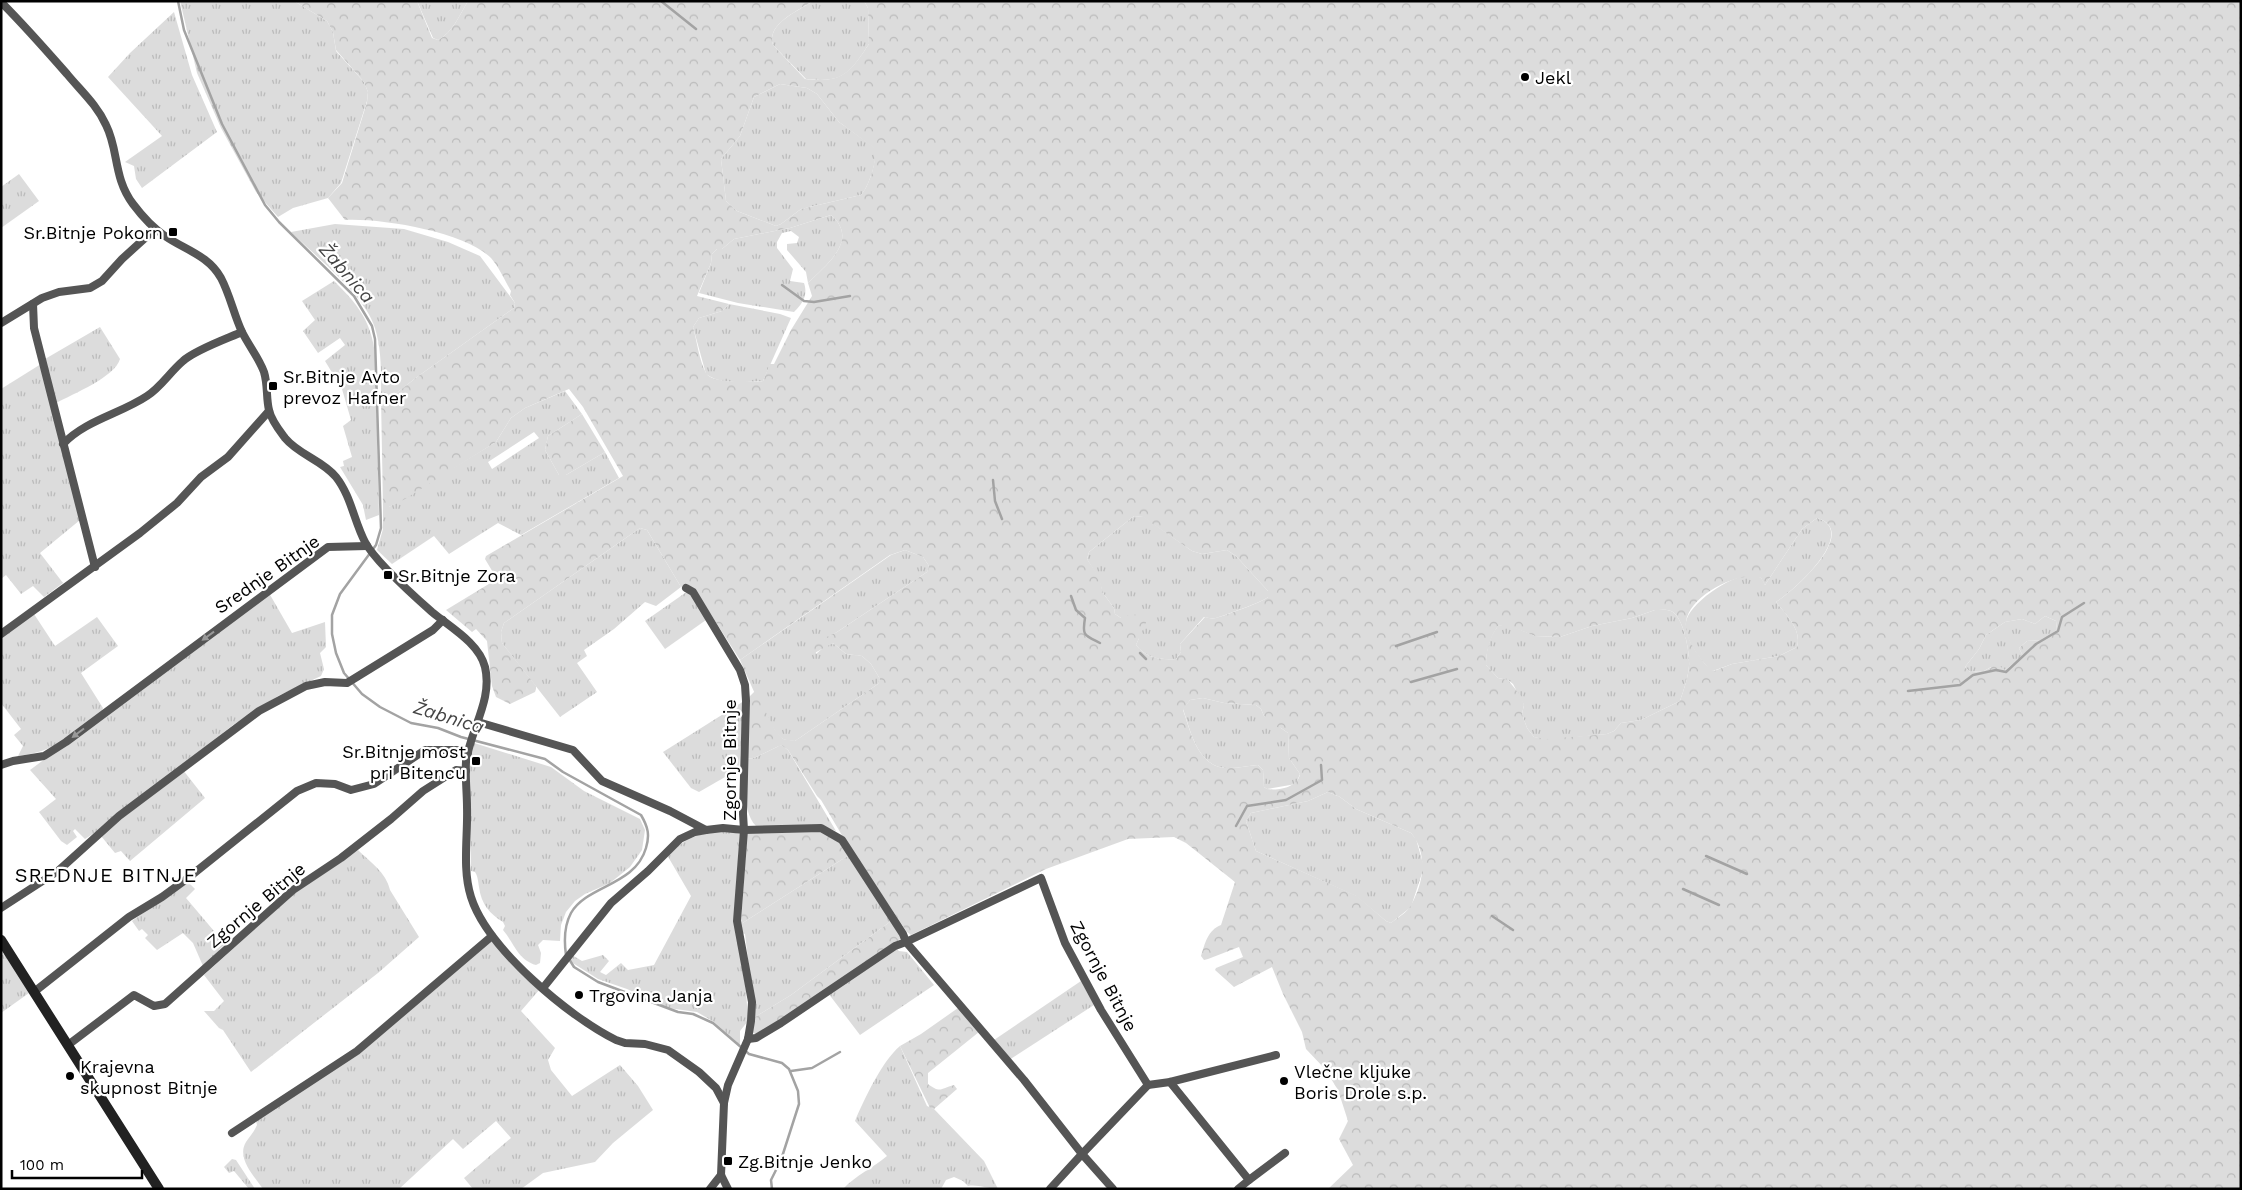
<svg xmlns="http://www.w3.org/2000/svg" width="2242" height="1190" viewBox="0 0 2242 1190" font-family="'Work Sans',sans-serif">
<defs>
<pattern id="grass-tufts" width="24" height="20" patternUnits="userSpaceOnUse" patternTransform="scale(1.25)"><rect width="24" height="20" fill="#dcdcdc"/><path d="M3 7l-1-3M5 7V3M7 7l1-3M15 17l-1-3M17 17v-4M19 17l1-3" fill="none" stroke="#bbb"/></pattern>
<pattern id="forest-crowns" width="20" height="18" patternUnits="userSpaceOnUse" patternTransform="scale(1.25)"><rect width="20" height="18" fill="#dcdcdc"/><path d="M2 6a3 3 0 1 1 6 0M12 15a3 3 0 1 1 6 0" fill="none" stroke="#bbb"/></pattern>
</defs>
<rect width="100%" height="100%" fill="#fff"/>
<g fill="url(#grass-tufts)" fill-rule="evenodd">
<polygon points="180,1 294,1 327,21 333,32 336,51 364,82 368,92 367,101 341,183 328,198 293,208 278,217 256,192 221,128 197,73"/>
<path d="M417,1H468C459,16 453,32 438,40L433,38Z"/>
<path d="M813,1H864L868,8L869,44C849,74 843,83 806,79L773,45C766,24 798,11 813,1Z"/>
<polygon points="174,12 192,75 217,132 142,188 136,179 134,166 125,162 162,136 108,77 130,53"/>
<path d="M780,84L807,88L817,94L839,122L875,148C878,158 869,187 861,195L801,209L781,224L776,226L737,211L726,201L721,159L740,136L754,97Z"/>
<polygon points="19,174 39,201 1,228 1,187"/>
<path d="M831,215C860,240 826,265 808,283L806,272L787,250V244L797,243L799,237L791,231L782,233L777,242V248L793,269L790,281L804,283C808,295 803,303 794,312L738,303L699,293L711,263L712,254L717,249H722L734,239L790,228Z"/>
<path d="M335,224L404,229L448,242L480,256L515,303L514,308L417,377L390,398H381C381,374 382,351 375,328C365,295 316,257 291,232Z"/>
<path d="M334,281C363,309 375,328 376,370L366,371V382L376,381L379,515L366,520L363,505L340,467L344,466L343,461L352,457L343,426L351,420L342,389L325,361L345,345L340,338L318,353L303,331L315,320L302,301Z"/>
<path d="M729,304L780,314L791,318L763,381C746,382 720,385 706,374L693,327L699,318L722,311Z"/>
<path d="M100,327L120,359C115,377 73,394 56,403L45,359Z"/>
<polygon points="41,364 80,520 40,553 63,583 44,597 33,586 21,594 6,575 1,579 1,389"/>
<path d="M565,391L582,414L548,436L545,450L559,475H566L605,452L619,478L521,535L498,523L449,554L434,536L392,564L377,550L383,529V507H389L496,442L511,418L525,408ZM534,432L539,438L492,469L488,462Z"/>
<path d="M1134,516L1144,517L1192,551L1202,554L1227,550L1236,556L1268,591V597C1263,602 1225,615 1216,618C1212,619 1209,618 1204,617L1180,644L1181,652L1176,659C1160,660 1146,658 1136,645L1139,638L1121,618L1115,614L1114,608L1103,593L1098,577L1087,559L1089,552Z"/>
<path d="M1817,518C1860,531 1794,591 1776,602C1786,615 1802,629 1797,647L1779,656L1732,664L1713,671L1710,670C1699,657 1684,640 1686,622C1689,602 1744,564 1761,578C1763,580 1764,583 1765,585L1802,529Z"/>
<polygon points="640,528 647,530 681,587 656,606 645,602 614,629 584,650 587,656 577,663 597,692 560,717 502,643 501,632 504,623"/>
<path d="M905,550L923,557L929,566L927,572L837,632L815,644L816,654L825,646L833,643L846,654L862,656L871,664L880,679L878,684L795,741C791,741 786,740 783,739C770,732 747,675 740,660L891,555Z"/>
<polygon points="269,593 292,633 325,622 326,647 320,653 324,669 321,676 278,696 233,725 96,832 85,839 75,829 73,831 77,837 67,845 61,841 39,812 56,799 30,770"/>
<polygon points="685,593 691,593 706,620 665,649 645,621"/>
<path d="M1655,610C1660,610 1666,609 1671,611C1684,617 1690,653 1689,666C1688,678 1684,689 1680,701L1641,720L1621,723L1614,731L1607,734L1547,740L1534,737L1527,728L1522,714L1524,705L1513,684L1508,680L1498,678L1486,665C1486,651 1489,637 1498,626L1507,624L1535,636L1560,637L1592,626L1632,618Z"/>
<path d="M34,614L55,646L97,617L118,646L81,673L103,708L102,711C73,733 56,752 18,756L23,746L14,735L21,729L1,703V637Z"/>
<polygon points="2045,616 2056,621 2057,630 2043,640 2027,641 2019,648 2023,656 2005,670 1991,667 1984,671 1970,672 1965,667 1979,649 1986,635 2005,622 2022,619 2035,624"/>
<path d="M1203,698L1224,703L1256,705L1261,709L1264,716L1288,733L1289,758L1300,774L1296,784L1267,789L1264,787L1263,770L1258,765C1246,766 1231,770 1219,767C1196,760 1190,729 1183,709L1190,700Z"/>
<polygon points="744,701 739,769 699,792 691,788 663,752"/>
<path d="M474,743L551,767L584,791L640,819L645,830L642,850L630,867L610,883L585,894L575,901L566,912L561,925L560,941L543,940L538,945L541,953L540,963L536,965C518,960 514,943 503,930L505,926L503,922C490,914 481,904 479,887C478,881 478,877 475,872L471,871L469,767Z"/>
<path d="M781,745L788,750L836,831L824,827L756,826C741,811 747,779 747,759L754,758Z"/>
<polygon points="183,770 205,798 130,861 121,851 115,853 101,836 121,818"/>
<polygon points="1328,792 1340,797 1356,809 1411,833 1416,839 1424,867 1411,907 1391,923 1386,921 1356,896 1256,851 1246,821 1251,813 1308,801"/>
<path d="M723,830L740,834L734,920L746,990L748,1021L740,1031V1045L714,1022L697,1012L668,1008L627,989L598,979L568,960L572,955L582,961L603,955L609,961L600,972L606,975L621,963L628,970L654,965L691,896L667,855C689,836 696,835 723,830Z"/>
<path d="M358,850C370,862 386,872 390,890L419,937L378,973L251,1072L223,1030L219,1028L204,1011H214L224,1001L204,975L296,892Z"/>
<polygon points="849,855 891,921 791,995 755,1017 745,934 742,933 741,924"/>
<polygon points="187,881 195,889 186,898 225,944 219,950 220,952 203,966 193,943 183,933 157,950 145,938 148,935 142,929 139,931 132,921"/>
<path d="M491,941L540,989L521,1011L555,1048L548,1060L551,1070L572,1096L620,1065L638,1086L653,1110L613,1143L595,1162L543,1173L521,1189H473L464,1178L511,1138L496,1121L463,1149L453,1139L399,1189H263C255,1177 236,1158 246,1142C250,1136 254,1132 257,1125L256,1121L352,1058Z"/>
<polygon points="896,948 899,951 907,952 934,985 860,1035 828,993"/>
<polygon points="5,953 29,993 1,1013 1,956"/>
<polygon points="1081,981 1094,1005 1009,1060 994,1040"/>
<path d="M900,1046L927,1106L934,1109L984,1161L998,1189C988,1189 977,1184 968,1186L963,1181L954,1177L946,1180L941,1189H843C856,1175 873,1168 887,1156L855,1121C864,1100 882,1061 900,1046Z"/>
<polygon points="232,1159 236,1160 255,1189 249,1189 234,1171 229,1173 224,1167"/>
</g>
<g fill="url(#forest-crowns)" fill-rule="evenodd">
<path d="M294,1H417L432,38L438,40C453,32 459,16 468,1H813C798,11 766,24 773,45L805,79C842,83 849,74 869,44L868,8L864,1H2241V1189H1328L1353,1165L1339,1139L1348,1121L1338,1090L1325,1069L1306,1049L1302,1032L1283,994L1272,967L1234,987L1215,970L1216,968L1243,957L1239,947L1208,959L1204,960L1201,956C1205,943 1208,930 1221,925L1235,882L1186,843L1174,837L1128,839L1046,869L911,935L907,932L843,837L821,800L817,796L788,750L781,745L754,758L747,759L749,697L755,691L775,730L783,739L795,741L878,684L880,679L871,664L862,656L846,654L833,643L811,655L805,649L808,646L837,632L927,572L929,566L923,557L905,550L890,555L740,660L696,591L687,584L681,587L647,530L640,528L504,623L501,632L502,643L536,686V689L535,692L510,704L496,697L492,686L487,641L476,629L472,632L446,610L497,579L485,559L486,556L623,476L583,407L569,389L525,408L511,418L496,442L405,499L389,507H383L381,398H390L417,377L514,308L515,303L510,295L511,291C505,281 499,267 491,258C465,232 381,218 345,220L328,198L342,183L367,102L368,92L364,82L336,50L333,32L327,21ZM780,84L807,88L817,94L839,122L874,148C878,158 869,187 861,195L801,209L781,224L776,226L737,211L726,201L721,159L740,136L754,97ZM831,215C860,240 826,265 808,283L812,296L791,330L774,364H770L763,381C751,382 712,384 706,373C699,360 697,341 693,327L699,318L722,311L729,304L697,296L711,263L712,254L717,249H722L734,239L790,228ZM1134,516L1143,517L1192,551L1202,554L1227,550L1236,556L1268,591V597C1263,602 1226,615 1216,618C1212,619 1209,618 1205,617L1180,644L1181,652L1176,659C1160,660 1146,658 1136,645L1148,618L1145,614L1129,615L1121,618L1115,614L1114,608L1103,593L1099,577L1087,559L1089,552ZM1817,518C1861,531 1794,591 1776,602C1786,615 1802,629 1797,647L1779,656L1732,664L1714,671C1707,668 1702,660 1698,654C1691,646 1685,632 1686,622C1689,596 1738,570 1761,578L1765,585L1802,529ZM1655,610C1660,610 1666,609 1671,611C1684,617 1690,653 1689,666C1688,678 1684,689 1680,701L1641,720L1621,723L1614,731L1607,734L1547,739L1534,737L1527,728L1522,714L1524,705L1521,696L1508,680L1498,678L1486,665C1486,651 1490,637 1498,626L1507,625L1535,636L1560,637L1592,626L1632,618ZM2045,616L2056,621L2057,630L2043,640L2027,641L2019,648L2023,656L2005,670L1997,664L1984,671L1970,672L1965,667L1979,649L1986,635L2005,622L2022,619L2035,624ZM1203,698L1224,703L1256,705L1261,709L1264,716L1273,726L1281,728L1288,733L1289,758L1300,774C1298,787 1279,791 1267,789L1264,787L1263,770L1258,765C1246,766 1231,770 1219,767C1196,760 1190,729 1183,710L1190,700ZM1328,792L1340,797L1356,809L1411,833C1428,853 1424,883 1411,905C1408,912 1397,918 1391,923L1386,921L1357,896L1256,851L1246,821L1251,813L1308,801Z"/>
<polygon points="582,414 605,452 566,475 559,475 545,450 548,436"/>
<polygon points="820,831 841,842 849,855 741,924 747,832"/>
<polygon points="891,921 902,938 828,989 765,1029 755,1034 752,1032 755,1017 791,995"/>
<path d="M958,1008L979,1032L928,1073V1084C941,1094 941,1088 954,1085L957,1089L934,1109L930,1108L900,1046L921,1034Z"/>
</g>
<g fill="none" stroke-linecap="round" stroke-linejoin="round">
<g stroke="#a3a3a3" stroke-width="2.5">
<path d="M178,1L184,30L222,124L265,205L279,222L354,296L372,326L375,339L381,528L376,545L340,594L332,615V634L336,653L344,673L362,694L380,707L411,723L438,728L461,737L545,759L563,772L641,815C648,827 650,835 646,848C635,886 587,885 571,913C564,926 564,941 566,955"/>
<polyline points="661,1 696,29"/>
<polyline points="782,285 804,301 814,302 850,296"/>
<polyline points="993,480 995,501 1002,519"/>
<path d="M1071,596L1076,610L1085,618C1082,636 1084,635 1100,643"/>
<polyline points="1396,646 1437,632"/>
<polyline points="1140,653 1146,659"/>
<polyline points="1411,682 1457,669"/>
<polyline points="1908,691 1960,685 1973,675 1996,670 2006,672 2036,644 2058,631 2062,617 2084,603"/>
<polyline points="1236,826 1247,806 1286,800 1322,780 1321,765"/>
<polyline points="1706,856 1747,874"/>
<polyline points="1683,889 1719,905"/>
<polyline points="1492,916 1513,930"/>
<polyline points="569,959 574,967 598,982 678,1012 693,1014 713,1023 749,1054 782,1063 789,1069 798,1091 799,1104 781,1160 771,1180 772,1189"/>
<polyline points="791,1071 812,1068 840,1052"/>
</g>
<g stroke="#555" stroke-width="8">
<path d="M1,2C24,25 46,50 67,74C81,91 97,105 106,125C119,151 113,177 133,204C142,216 153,228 165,236C185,250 208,255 221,278C230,295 234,315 242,332C249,346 259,358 264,372C268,385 266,398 269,410C271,420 279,430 285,438C299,455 322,460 336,477C351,496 354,521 365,542C375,561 415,597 432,612C450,627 479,643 485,667C493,700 470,730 466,762C465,777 467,792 467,807C468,836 462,869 471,897C487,948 569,1017 616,1040L625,1043L645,1044L668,1050L699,1072L716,1088L724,1103L721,1175L728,1189"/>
<polyline points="33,304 34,328 95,567"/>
<polyline points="1,323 42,298 59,292 90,288 102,281 122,259 155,229"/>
<path d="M63,444C86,420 120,414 147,396C161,387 170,372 183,361C195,350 226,339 242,332"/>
<polyline points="686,588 693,592 740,670 745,685 746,701 743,814 744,830 737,921 752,1002 751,1021 748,1039 728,1085 724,1103"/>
<polyline points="1,634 140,533 177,503 201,477 228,457 269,411"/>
<polyline points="478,722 573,750 602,781 670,811 706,830 723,828 744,830 821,828 842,840 903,934 906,942 1024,1080 1082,1154 1148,1085 1101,1010 1065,943 1041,878 906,942 895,946 781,1023 756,1038 748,1039"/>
<polyline points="1,765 13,761 44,756 66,742 328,547 367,546"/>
<polyline points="1,908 58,871 119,816 259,711 306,686 325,682 347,683 433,630 443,620"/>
<polyline points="543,988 611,903 648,871 680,839 695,832 706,830"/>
<polyline points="34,992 129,917 162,897 188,878 297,791 316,783 335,784 351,790 374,784 425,750 457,750 468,753"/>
<polyline points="68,1045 134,995 154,1006 165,1004 293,890 341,858 391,819 423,791 456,770 466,771"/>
<polyline points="1170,1082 1249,1180 1238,1189"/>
<polyline points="1148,1085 1170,1082 1276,1055"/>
<polyline points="232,1133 357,1051 492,936"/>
<polyline points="1249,1180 1285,1153"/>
<polyline points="710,1189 721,1175"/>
<polyline points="1050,1189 1082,1154 1113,1189"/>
</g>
<polyline stroke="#222" stroke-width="10" points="1,940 159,1189"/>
</g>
<defs><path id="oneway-solid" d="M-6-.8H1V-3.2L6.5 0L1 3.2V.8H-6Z" transform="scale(1.25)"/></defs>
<g fill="#999">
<use href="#oneway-solid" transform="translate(208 636) rotate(144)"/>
<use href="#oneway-solid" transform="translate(78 733) rotate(143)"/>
</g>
<g fill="#000" stroke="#fff" stroke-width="2">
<circle cx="1525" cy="77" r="5"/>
<rect x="168" y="227" width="10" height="10" rx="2.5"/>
<rect x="268" y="381" width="10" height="10" rx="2.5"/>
<rect x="383" y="570" width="10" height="10" rx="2.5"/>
<rect x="471" y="756" width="10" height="10" rx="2.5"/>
<circle cx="579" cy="995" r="5"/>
<circle cx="70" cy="1076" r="5"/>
<circle cx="1284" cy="1081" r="5"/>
<rect x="723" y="1156" width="10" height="10" rx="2.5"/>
</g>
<g text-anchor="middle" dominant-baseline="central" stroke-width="4.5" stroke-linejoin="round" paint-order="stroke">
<g font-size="18" fill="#000" stroke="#fff" text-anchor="start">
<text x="1535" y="77">Jekl</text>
<text x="163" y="232" text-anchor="end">Sr.Bitnje Pokorn</text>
<text x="283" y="376">Sr.Bitnje Avto<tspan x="283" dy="21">prevoz Hafner</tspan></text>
<text x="398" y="575">Sr.Bitnje Zora</text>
<text x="466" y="751" text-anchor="end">Sr.Bitnje most<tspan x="466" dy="21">pri Bitencu</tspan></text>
<text x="589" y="995">Trgovina Janja</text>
<text x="80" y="1066">Krajevna<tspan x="80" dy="21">skupnost Bitnje</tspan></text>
<text x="1294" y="1071">Vlečne kljuke<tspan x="1294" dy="21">Boris Drole s.p.</tspan></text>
<text x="738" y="1161">Zg.Bitnje Jenko</text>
</g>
<g font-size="18" fill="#000" stroke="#fff">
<text transform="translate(267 574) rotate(-35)">Srednje Bitnje</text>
<text transform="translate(729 760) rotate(-90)">Zgornje Bitnje</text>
<text transform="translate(256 905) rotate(-40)">Zgornje Bitnje</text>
<text transform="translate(1104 976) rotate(62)">Zgornje Bitnje</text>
</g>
<g font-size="19" font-style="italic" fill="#444" stroke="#fff">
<text transform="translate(347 273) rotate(49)">Žabnica</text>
<text transform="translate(449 717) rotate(17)">Žabnica</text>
</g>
<g font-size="20" letter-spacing="1" fill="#000" stroke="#fff">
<text x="106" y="875">SREDNJE BITNJE</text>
</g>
</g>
<rect width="2242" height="1190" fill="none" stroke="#000000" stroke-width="5"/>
<path d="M12 1170v8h130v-8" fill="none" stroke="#000000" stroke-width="2.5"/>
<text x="20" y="1170" font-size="15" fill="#000000" stroke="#ffffff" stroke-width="4" paint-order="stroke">100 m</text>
</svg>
